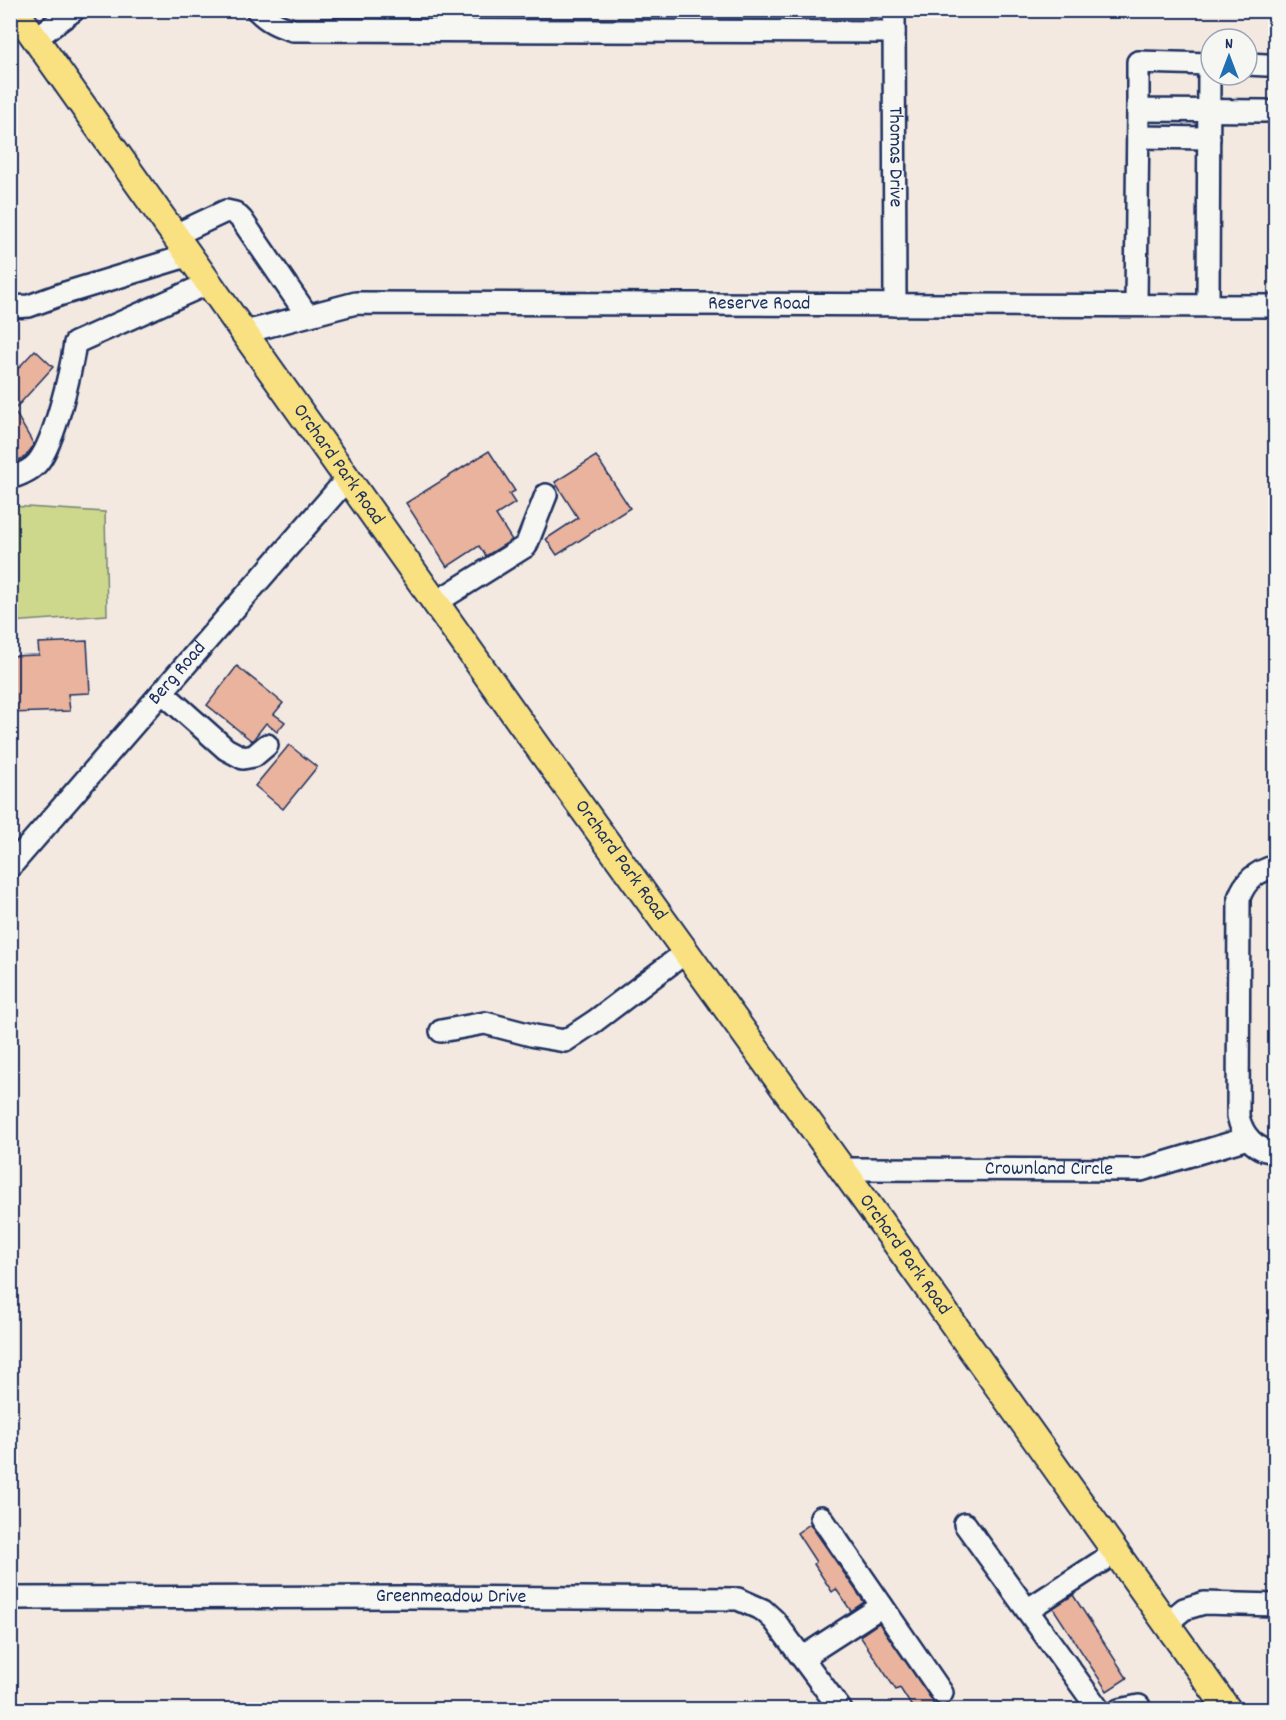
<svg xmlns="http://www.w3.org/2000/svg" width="1286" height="1720" viewBox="0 0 1286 1720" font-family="Dekko,sans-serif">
<rect width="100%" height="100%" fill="#f3e9e1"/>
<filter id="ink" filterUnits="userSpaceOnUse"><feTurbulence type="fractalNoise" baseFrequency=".0167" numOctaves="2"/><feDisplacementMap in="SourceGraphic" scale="12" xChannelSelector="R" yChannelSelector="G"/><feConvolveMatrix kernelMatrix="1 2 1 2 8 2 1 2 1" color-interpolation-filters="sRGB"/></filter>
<g filter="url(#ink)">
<polygon fill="#cdd88c" stroke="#748475" stroke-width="1.5" points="11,506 105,512 107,615 11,622"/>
<g fill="#e9b39d" stroke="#1b2f5e" stroke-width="1.5">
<polygon points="35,350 53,367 14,410 34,445 25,457 10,464 10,377"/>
<polygon points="489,451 515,491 509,494 515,503 496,515 512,540 486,556 479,546 447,567 406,503"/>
<polygon points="596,456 630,508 557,555 546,539 578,518 555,482"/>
<polygon points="87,641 90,693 68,694 70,711 10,713 10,656 39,655 38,643"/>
<polygon points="237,666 283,703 274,714 285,722 277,732 266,723 252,741 207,705"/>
<polygon points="289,745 317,767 283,809 255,786"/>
<polygon points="810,1524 864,1602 851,1611 836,1589 832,1592 814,1564 816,1562 797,1533"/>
<polygon points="1073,1595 1127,1678 1107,1691 1053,1608"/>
<polygon points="879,1623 934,1703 925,1710 914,1710 900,1688 896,1690 860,1636"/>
</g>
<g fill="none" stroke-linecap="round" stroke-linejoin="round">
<defs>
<g id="minor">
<path d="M257,10C268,21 278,26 293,30L894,32"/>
<path id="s1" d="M894,10L895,305"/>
<polyline points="35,39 74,10"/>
<polyline points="1211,64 1138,62 1138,110 1266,111"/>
<polyline points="1247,64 1266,65"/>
<polyline points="1138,137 1209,138"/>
<polyline points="175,235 226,211 235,213 242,220 307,315"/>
<polyline points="1136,305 1138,110"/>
<polyline points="1208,305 1209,64"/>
<polyline points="10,307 29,306 62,294 190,255"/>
<path id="s2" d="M245,332L356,303L1276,306"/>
<path d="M10,478C20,475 32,470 38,462C55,441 71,371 75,343L209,283"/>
<polyline points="435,603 526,546 546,495"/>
<polyline points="162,692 226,749 243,758 254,756 267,745"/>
<path d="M1276,866C1257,871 1245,880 1239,898L1238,1116C1242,1134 1255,1152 1276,1151"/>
<path id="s3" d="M10,867L347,479"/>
<polyline points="441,1031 485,1023 535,1036 565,1041 595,1021 686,952"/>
<path id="s4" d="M843,1169L1141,1170L1248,1138"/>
<polyline points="821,1517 942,1693"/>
<polyline points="965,1524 1099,1710"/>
<path id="s5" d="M10,1598L404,1597L738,1599L763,1610L774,1620L841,1710"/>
<polyline points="1027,1610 1116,1552"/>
<polyline points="1167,1623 1184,1609 1204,1603 1276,1605"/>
<polyline points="803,1657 882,1606"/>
<polyline points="1119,1710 1139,1706"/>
</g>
<g id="major">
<path id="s6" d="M15,10L523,726L895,1242L1228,1710"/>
</g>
</defs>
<use href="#minor" stroke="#1b2f5e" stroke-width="26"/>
<use href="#major" stroke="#1b2f5e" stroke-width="30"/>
<use href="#minor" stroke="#f6f6f2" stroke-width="21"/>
<use href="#major" stroke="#f9e181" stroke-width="26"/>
</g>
</g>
<g text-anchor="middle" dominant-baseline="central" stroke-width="4.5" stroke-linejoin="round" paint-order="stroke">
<g font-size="20" fill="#1b2f5e" stroke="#f6f6f2">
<text stroke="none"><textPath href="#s1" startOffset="147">Thomas Drive</textPath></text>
<text stroke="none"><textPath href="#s2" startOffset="518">Reserve Road</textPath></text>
<text stroke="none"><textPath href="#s6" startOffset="558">Orchard Park Road</textPath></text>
<text stroke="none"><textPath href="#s3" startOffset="256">Berg Road</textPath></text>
<text stroke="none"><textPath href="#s6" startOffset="1044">Orchard Park Road</textPath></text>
<text stroke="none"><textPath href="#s4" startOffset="206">Crownland Circle</textPath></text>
<text stroke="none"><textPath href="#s6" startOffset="1530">Orchard Park Road</textPath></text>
<text stroke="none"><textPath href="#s5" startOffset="441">Greenmeadow Drive</textPath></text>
</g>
</g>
<rect width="1286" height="1720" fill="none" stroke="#f6f6f2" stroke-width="36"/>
<rect x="18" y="18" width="1250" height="1684" fill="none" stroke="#1b2f5e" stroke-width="2" filter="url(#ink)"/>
<g transform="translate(1229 57)"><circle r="28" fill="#f6f6f2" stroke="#9ea6b7" stroke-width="1.5"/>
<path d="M0-4.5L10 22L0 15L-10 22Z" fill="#1f6fb2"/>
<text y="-9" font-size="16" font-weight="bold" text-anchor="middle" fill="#1b2f5e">N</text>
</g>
</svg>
